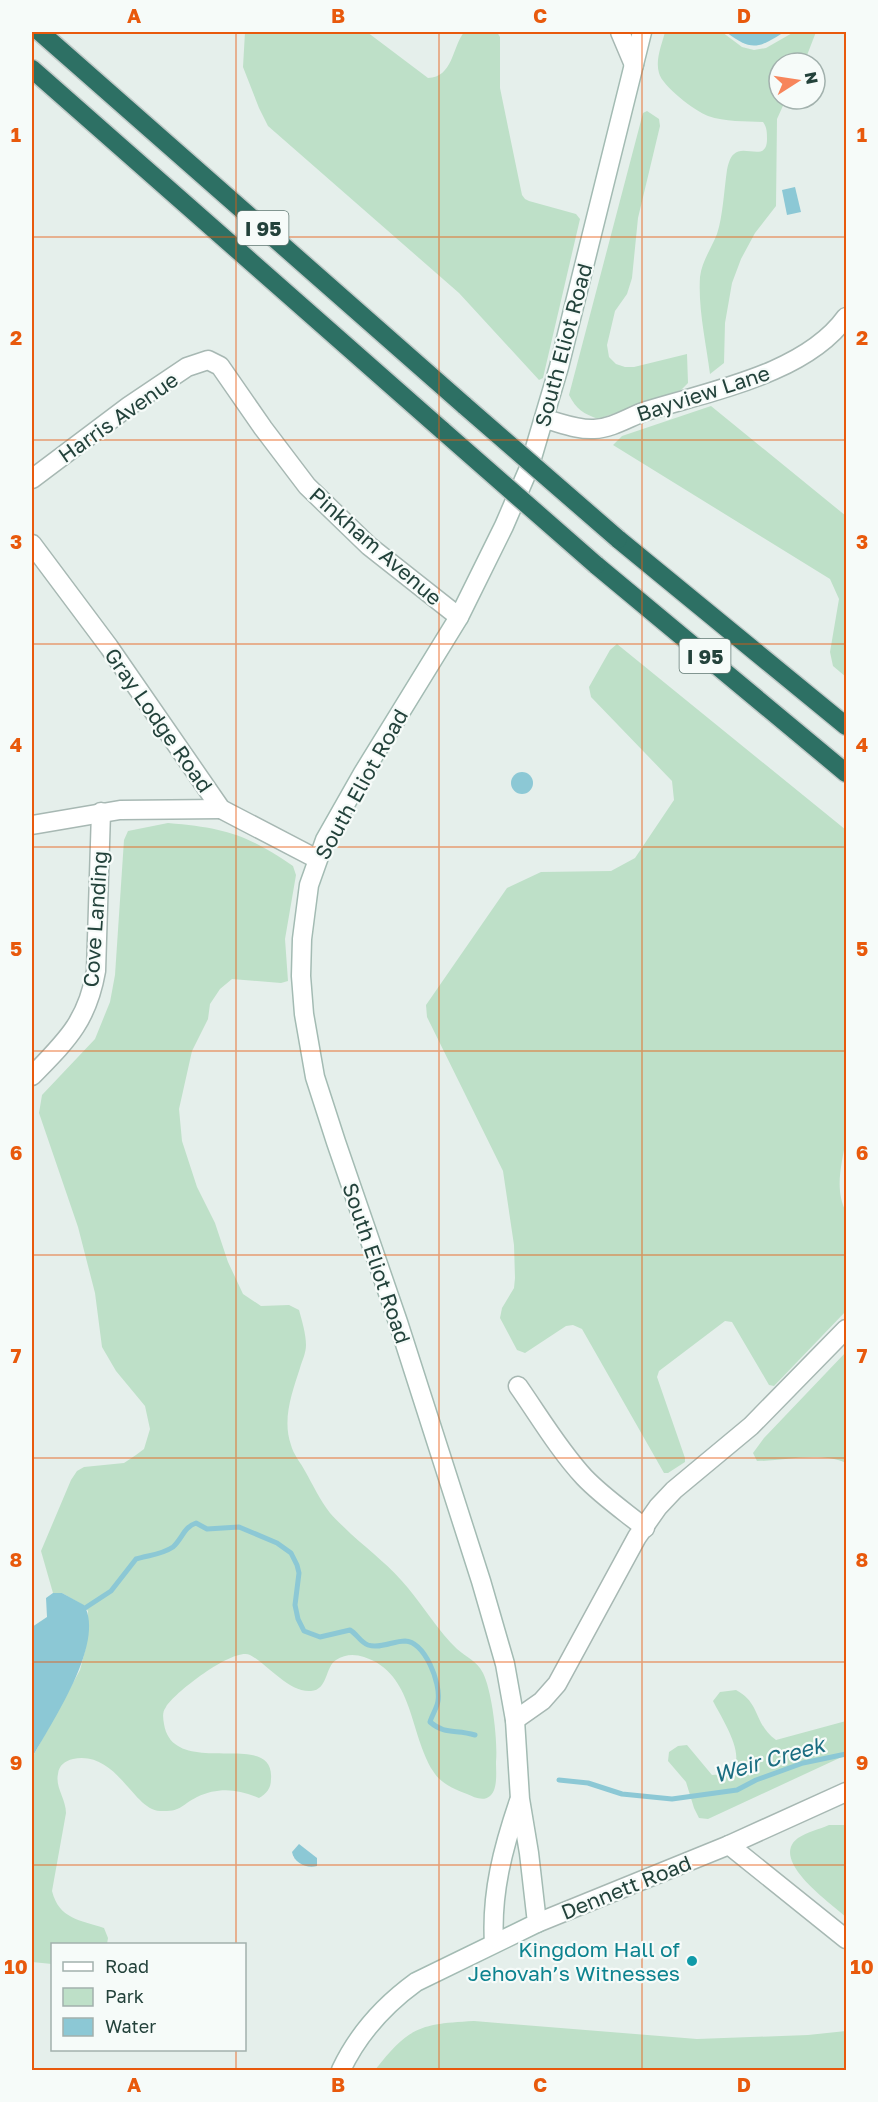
<svg xmlns="http://www.w3.org/2000/svg" width="878" height="2102" viewBox="0 0 878 2102" font-family="'Golos Text',sans-serif">
<rect width="100%" height="100%" fill="#e5efeb"/>
<g fill="#bee0c8">
<path d="M245,32H367L428,78C453,77 452,48 464,32H497L500,37V88L522,195L525,199L529,201L576,214L580,219L543,378L539,380L459,293L268,126L259,108L243,67Z"/>
<path d="M665,32H722L742,47L754,50L766,48L794,32H816L804,63H779V99H786L777,119L776,206L755,233L741,259L732,283L725,323L724,363L710,374C706,342 698,309 700,277C702,261 711,249 717,234C723,216 724,190 727,170C728,165 730,157 734,154C744,144 767,163 767,139C767,133 767,127 763,122C745,121 725,122 708,116C695,111 662,86 659,73C655,60 662,44 665,32Z"/>
<path d="M647,111L659,119L660,126L638,218L632,278L627,294L615,311L607,345L609,357L616,364L625,367H634L687,354L688,383L681,390L598,419C584,414 576,409 569,395L643,113Z"/>
<polygon points="711,406 846,516 846,677 833,666 830,652 839,599 830,579 613,445 622,436"/>
<path d="M617,644L846,830V1139C842,1163 834,1189 846,1212V1311L774,1386L769,1385L732,1322L725,1321L659,1371L657,1377L685,1458V1462L668,1473H664L582,1329L573,1325L566,1326L525,1353L517,1350L500,1318L502,1308L514,1288L515,1278L514,1245L503,1171L427,1017L426,1005L507,888L541,872L611,871L635,858L674,800L672,781L591,697L589,687L610,650Z"/>
<path d="M168,823C225,828 246,834 293,866L296,875L285,939L288,981L281,983L232,979L220,989L210,1004L208,1019L192,1051L179,1109L182,1141L197,1187L215,1223L228,1262L243,1294L261,1306L289,1305L299,1310C302,1321 306,1334 306,1345C306,1353 302,1361 300,1368C292,1393 282,1419 291,1445C293,1454 301,1463 305,1471C313,1485 320,1500 330,1513C336,1520 344,1527 351,1534C370,1551 392,1568 408,1588C424,1607 439,1632 457,1649C466,1657 477,1661 483,1673C492,1691 498,1741 496,1762C496,1771 498,1790 490,1796C483,1802 474,1797 467,1794C454,1789 441,1784 433,1771C409,1733 414,1673 364,1657C355,1654 345,1654 336,1660C325,1667 328,1690 311,1691C289,1693 266,1663 250,1655C234,1647 175,1692 166,1707C162,1712 163,1718 164,1724C173,1781 275,1727 271,1779C271,1789 266,1794 259,1798C237,1789 219,1787 197,1797C181,1805 182,1812 160,1811C133,1810 117,1750 73,1759C65,1761 59,1765 58,1774C55,1787 66,1799 66,1813L52,1891C59,1919 80,1920 104,1928L108,1938L107,1944H52V1964L32,1962V1758L80,1670L86,1647L88,1611L83,1605L62,1593H53L41,1551L71,1480L77,1471L84,1467L124,1463L136,1455L144,1449L150,1429L145,1406L116,1371L102,1347L95,1293L78,1227L39,1113L42,1095L95,1039L110,1002L115,975L124,840L128,831Z"/>
<path d="M846,1352V1463C818,1451 787,1461 757,1461L753,1453L764,1438Z"/>
<path d="M736,1690C761,1703 753,1723 776,1740L846,1721V1755L708,1819L699,1818L694,1808L686,1782L668,1761L669,1752L678,1746L687,1745L712,1775C760,1775 724,1723 713,1701L720,1692Z"/>
<path d="M829,1825H846V1917C832,1904 768,1860 798,1838C807,1832 820,1829 829,1825Z"/>
<path d="M474,2021L697,2039L808,2035L846,2031V2070H375C409,2027 419,2024 474,2021Z"/>
</g>
<g fill="#8cc8d5">
<path d="M726,32H784C758,49 751,51 726,32Z"/>
<polygon points="795,187 801,212 787,215 782,190"/>
<circle cx="522" cy="783" r="11"/>
<path d="M53,1593H62L84,1605C106,1643 51,1723 32,1758V1627L47,1617L46,1598Z"/>
<path d="M299,1844L317,1858V1866C307,1869 294,1863 292,1852Z"/>
</g>
<g fill="none" stroke-linecap="round" stroke-linejoin="round">
<g stroke="#8cc8d5" stroke-width="5">
<path d="M85,1608L111,1591L136,1559C149,1555 161,1555 173,1547C182,1539 184,1527 196,1523L207,1529L239,1527L277,1543L291,1553L297,1565L299,1573L295,1605L298,1619L304,1631L320,1637L350,1630C357,1634 360,1642 368,1645C380,1649 393,1641 405,1641C425,1642 441,1683 438,1701C437,1708 432,1715 430,1722C445,1735 456,1729 475,1735"/>
<polyline points="559,1780 588,1783 622,1794 672,1799 737,1790 756,1780 803,1763 846,1754"/>
</g>
<defs>
<g id="minor">
<polyline points="620,32 634,65"/>
<path d="M545,419C561,423 577,430 594,429C613,428 629,417 646,411C710,391 805,374 846,317"/>
<polyline points="32,479 129,406 187,367 208,360 220,366 263,428 307,486 369,546 459,617"/>
<polyline points="32,544 109,647 221,809 317,859"/>
<polyline points="32,825 120,810 221,809"/>
<path d="M32,1076C66,1041 87,1022 96,971L101,812"/>
<path d="M518,1386C539,1416 559,1450 584,1477C602,1496 624,1511 645,1528"/>
<polyline points="515,1720 542,1701 557,1684 637,1537 658,1507 674,1490 751,1426 846,1329"/>
<polyline points="729,1845 846,1939"/>
</g>
<polyline id="tertiary" points="537,1923 729,1845 846,1792"/>
<g id="secondary">
<path d="M494,1943C491,1893 503,1848 519,1801"/>
<path d="M341,2070C358,2034 383,2006 416,1982L537,1923L529,1853L520,1799L515,1720L505,1664L481,1581L398,1322L336,1142L315,1077L304,1014L301,976L302,939L309,885L325,840L363,773L459,617L504,526L529,468L559,367L642,32"/>
</g>
<g id="motorway">
<polyline points="40,32 465,406"/>
<polyline points="32,69 443,431"/>
<polyline points="618,539 846,726"/>
<polyline points="596,565 846,773"/>
</g>
</defs>
<use href="#minor" stroke="#a7b8b3" stroke-width="21"/>
<use href="#tertiary" stroke="#a7b8b3" stroke-width="21"/>
<use href="#secondary" stroke="#a3bbb3" stroke-width="21"/>
<use href="#motorway" stroke="#c1cac8" stroke-width="21"/>
<use href="#minor" stroke="#fff" stroke-width="18"/>
<use href="#tertiary" stroke="#fff" stroke-width="18"/>
<use href="#secondary" stroke="#fff" stroke-width="18"/>
<use href="#motorway" stroke="#2d7064" stroke-width="18"/>
<defs>
<g id="motorway-bridge">
<polyline points="465,406 618,539"/>
<polyline points="443,431 596,565"/>
</g>
</defs>
<use href="#motorway-bridge" stroke="#c1cac8" stroke-width="21" stroke-linecap="butt"/>
<use href="#motorway-bridge" stroke="#2d7064" stroke-width="18"/>
</g>
<path fill="none" stroke="#e8590c" stroke-width="1.5" stroke-opacity="0.55" d="M236,32V1944M439,32V2070M642,32V2070M32,237H846M32,440H846M32,644H846M32,847H846M32,1051H846M32,1255H846M32,1458H846M32,1662H846M32,1865H846M236,2050V2070"/>
<circle fill="#0f9aa8" stroke="#f6fbf9" stroke-width="2" cx="692" cy="1961" r="6"/>
<g text-anchor="middle" dominant-baseline="central" stroke-width="4.5" stroke-linejoin="round" paint-order="stroke">
<g fill="#f6fbf9" stroke="#627a74" stroke-width="1.5">
<rect x="237.5" y="211" width="51" height="34" rx="4.5"/>
<rect x="679.5" y="639" width="51" height="34" rx="4.5"/>
</g>
<g font-size="20" font-weight="bold" fill="#23423b">
<text x="263" y="228">I 95</text>
<text x="705" y="656">I 95</text>
</g>
<g font-size="21" fill="#23423b" stroke="#f6fbf9">
<text transform="translate(563 345) rotate(-75)">South Eliot Road</text>
<text transform="translate(703 393) rotate(-18)">Bayview Lane</text>
<text transform="translate(118 417) rotate(-35)">Harris Avenue</text>
<text transform="translate(376 546) rotate(41)">Pinkham Avenue</text>
<text transform="translate(159 720) rotate(55)">Gray Lodge Road</text>
<text transform="translate(361 784) rotate(-61)">South Eliot Road</text>
<text transform="translate(95 919) rotate(-86)">Cove Landing</text>
<text transform="translate(377 1263) rotate(71)">South Eliot Road</text>
<text transform="translate(626 1887) rotate(-22)">Dennett Road</text>
</g>
<g font-size="21" fill="#0d838f" stroke="#f6fbf9" text-anchor="end">
<text x="680" y="1949">Kingdom Hall of<tspan x="680" dy="24">Jehovah’s Witnesses</tspan></text>
</g>
<g font-size="22" font-style="italic" fill="#1a6d81" stroke="#f6fbf9">
<text transform="translate(769 1759) rotate(-16)">Weir Creek</text>
</g>
</g>
<rect width="878" height="2102" fill="none" stroke="#f6fbf9" stroke-width="66"/>
<rect x="51" y="1943" width="195" height="108" fill="#f6fbf9" stroke="#a2b1ad" stroke-width="1.5"/>
<rect x="63" y="1962" width="30" height="9" fill="#ffffff" stroke="#a2b1ad" stroke-width="1.5"/>
<text x="105" y="1973" font-size="18" fill="#23423b">Road</text>
<rect x="63" y="1988" width="30" height="18" fill="#bee0c8" stroke="#a2b1ad" stroke-width="1.5"/>
<text x="105" y="2003" font-size="18" fill="#23423b">Park</text>
<rect x="63" y="2018" width="30" height="18" fill="#8cc8d5" stroke="#a2b1ad" stroke-width="1.5"/>
<text x="105" y="2033" font-size="18" fill="#23423b">Water</text>
<g transform="translate(797 81) rotate(78)"><circle r="28" fill="#f6fbf9" stroke="#a2b1ad" stroke-width="1.5"/>
<path d="M0-4.5L10 22L0 15L-10 22Z" fill="#f7855b"/>
<text y="-9" font-size="16" font-weight="bold" text-anchor="middle" fill="#23423b">N</text>
</g>
<rect x="33" y="33" width="812" height="2036" fill="none" stroke="#e8590c" stroke-width="2"/>
<g font-size="20" text-anchor="middle" font-weight="bold" fill="#e8590c">
<text x="134" y="23">A</text>
<text x="338" y="23">B</text>
<text x="540" y="23">C</text>
<text x="744" y="23">D</text>
<text x="16" y="142">1</text>
<text x="862" y="142">1</text>
<text x="16" y="345">2</text>
<text x="862" y="345">2</text>
<text x="16" y="549">3</text>
<text x="862" y="549">3</text>
<text x="16" y="752">4</text>
<text x="862" y="752">4</text>
<text x="16" y="956">5</text>
<text x="862" y="956">5</text>
<text x="16" y="1160">6</text>
<text x="862" y="1160">6</text>
<text x="16" y="1363">7</text>
<text x="862" y="1363">7</text>
<text x="16" y="1567">8</text>
<text x="862" y="1567">8</text>
<text x="16" y="1770">9</text>
<text x="862" y="1770">9</text>
<text x="16" y="1974">10</text>
<text x="862" y="1974">10</text>
<text x="134" y="2092">A</text>
<text x="338" y="2092">B</text>
<text x="540" y="2092">C</text>
<text x="744" y="2092">D</text>
</g>
</svg>
